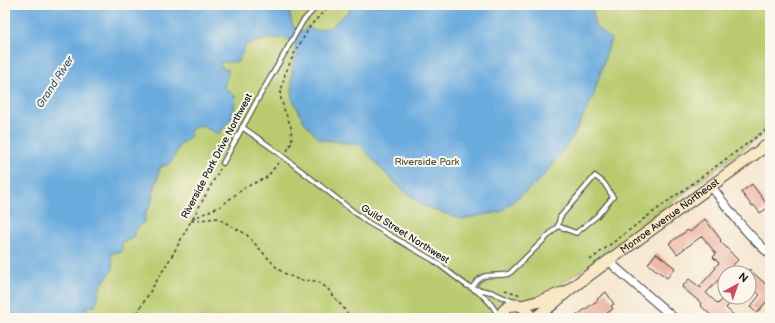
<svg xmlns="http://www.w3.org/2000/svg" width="775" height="323" viewBox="0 0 775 323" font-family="'Balsamiq Sans',sans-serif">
<rect width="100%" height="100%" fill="#fbf7ec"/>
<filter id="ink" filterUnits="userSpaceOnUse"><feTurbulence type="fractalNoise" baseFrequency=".025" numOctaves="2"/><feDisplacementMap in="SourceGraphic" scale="8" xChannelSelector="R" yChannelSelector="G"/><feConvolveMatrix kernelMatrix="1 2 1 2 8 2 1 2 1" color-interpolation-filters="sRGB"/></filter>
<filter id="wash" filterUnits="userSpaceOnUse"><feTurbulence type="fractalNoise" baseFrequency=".012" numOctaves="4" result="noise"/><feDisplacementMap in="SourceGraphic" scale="16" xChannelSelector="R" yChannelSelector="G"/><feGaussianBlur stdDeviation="0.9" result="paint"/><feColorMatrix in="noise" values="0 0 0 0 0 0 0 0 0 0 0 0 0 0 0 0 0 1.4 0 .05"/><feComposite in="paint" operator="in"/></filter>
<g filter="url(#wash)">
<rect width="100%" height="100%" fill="#f5e4cc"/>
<polygon fill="#b9cb6e" stroke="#6a7445" points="289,5 770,5 770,129 579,272 513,318 84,318 85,307 95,306 101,285 113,269 111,253 121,243 134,237 134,231 144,222 146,210 150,207 160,167 171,162 180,144 190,137 190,130 199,125 224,87 220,61 246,44 272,38"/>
<polygon fill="#6babde" stroke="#44647d" points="5,5 289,5 288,7 293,27 304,32 307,26 314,31 329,28 348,12 353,5 592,5 595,26 611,39 593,97 572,138 542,178 500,212 461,219 421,205 390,178 360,145 319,139 304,122 292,98 292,68 298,53 294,50 296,44 286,38 272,38 246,44 238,62 220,62 221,68 229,70 224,87 236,97 233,115 219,134 199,125 190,130 190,137 180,144 171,163 160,167 150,207 146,210 144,222 134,231 134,237 122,243 122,252 111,253 113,269 101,285 95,306 86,307 84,318 5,318"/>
<g id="blocks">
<g fill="#eaaa96">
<polygon points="752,184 769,207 760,213 754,205 752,206 741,192"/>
<polygon points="705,219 721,240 720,241 738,260 725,273 725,286 719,279 706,293 718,304 725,297 736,297 726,308 737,318 714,318 700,305 701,303 682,287 689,279 701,288 700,286 716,268 715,267 719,263 713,257 716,254 702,236 677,254 669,243 688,230 690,232"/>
<polygon points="656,253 675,268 667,278 648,264"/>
<polygon points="749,269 770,288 770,305 766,302 757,313 750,307 760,295 749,286"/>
<polygon points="606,292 614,304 611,306 613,309 607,313 611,318 573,318 598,300 597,299"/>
</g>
</g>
</g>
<g filter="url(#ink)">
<use href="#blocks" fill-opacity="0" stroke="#3d3a36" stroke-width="1"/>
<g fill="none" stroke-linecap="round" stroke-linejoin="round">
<defs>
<g id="lane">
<path d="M242,127L272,148L367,222L433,260L466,285C481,292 492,303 499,317"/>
<polyline points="223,163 259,97 287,49 303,21 318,5"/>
<polygon points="595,176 604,183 613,197 597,216 576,233 558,226 560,217"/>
<path d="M472,288C484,269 491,278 509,274L558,226"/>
<polyline points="475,289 491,292 514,302"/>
</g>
<g id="street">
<path d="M711,186C730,211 746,234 770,254"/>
<polyline points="610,260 615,267 674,318"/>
</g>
<g id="secondary">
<polyline points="521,306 537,302 562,293"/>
<path d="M500,318C505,301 526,300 530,318"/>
<path id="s1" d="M535,318L553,304L570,289L770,143"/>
</g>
</defs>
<use href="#lane" stroke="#3d3a36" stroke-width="6"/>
<use href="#street" stroke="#3d3a36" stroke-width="10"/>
<use href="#secondary" stroke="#3d3a36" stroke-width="13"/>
<g stroke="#3d3a36" stroke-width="1.5" stroke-dasharray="3 3" stroke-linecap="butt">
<polyline points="287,151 292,142 291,127 284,109 280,95 285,74 294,54 311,25 330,5"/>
<polyline points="193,218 220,169"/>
<polyline points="192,219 221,206 244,188 267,177 279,162"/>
<polyline points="191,221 217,218 246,234 278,269 286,274 299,280 317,281 327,288 349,315 355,318"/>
<polyline points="590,260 645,218 770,127"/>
<polyline points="505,290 521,295"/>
<polyline points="134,318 173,254 191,221"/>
<polyline points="486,318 489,312"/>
</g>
<use href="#lane" stroke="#fff" stroke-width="4"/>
<use href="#street" stroke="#fff" stroke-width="8"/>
<use href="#secondary" stroke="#f8e8c3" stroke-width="11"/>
</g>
</g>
<g text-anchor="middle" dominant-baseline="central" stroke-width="4" stroke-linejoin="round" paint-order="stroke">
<g font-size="10" fill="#1c1c1c" stroke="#fbf7ec">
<text transform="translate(217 156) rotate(-62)">Riverside Park Drive Northwest</text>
<text stroke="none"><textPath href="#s1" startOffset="169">Monroe Avenue Northeast</textPath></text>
<text transform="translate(405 234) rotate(32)">Guild Street Northwest</text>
</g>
<g font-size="10" fill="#535939" stroke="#fbf7ec">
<text x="427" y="162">Riverside Park</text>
</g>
<g font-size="11" font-style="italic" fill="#405c73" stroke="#fbf7ec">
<text transform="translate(55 82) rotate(-57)">Grand River</text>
</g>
</g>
<rect width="775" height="323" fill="none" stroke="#fbf7ec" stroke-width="20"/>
<g transform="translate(737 285) rotate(40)"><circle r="19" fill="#fbf7ec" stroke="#a29f99"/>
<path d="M0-3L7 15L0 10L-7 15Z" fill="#d1495b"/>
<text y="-6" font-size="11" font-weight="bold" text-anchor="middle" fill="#1c1c1c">N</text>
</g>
</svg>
